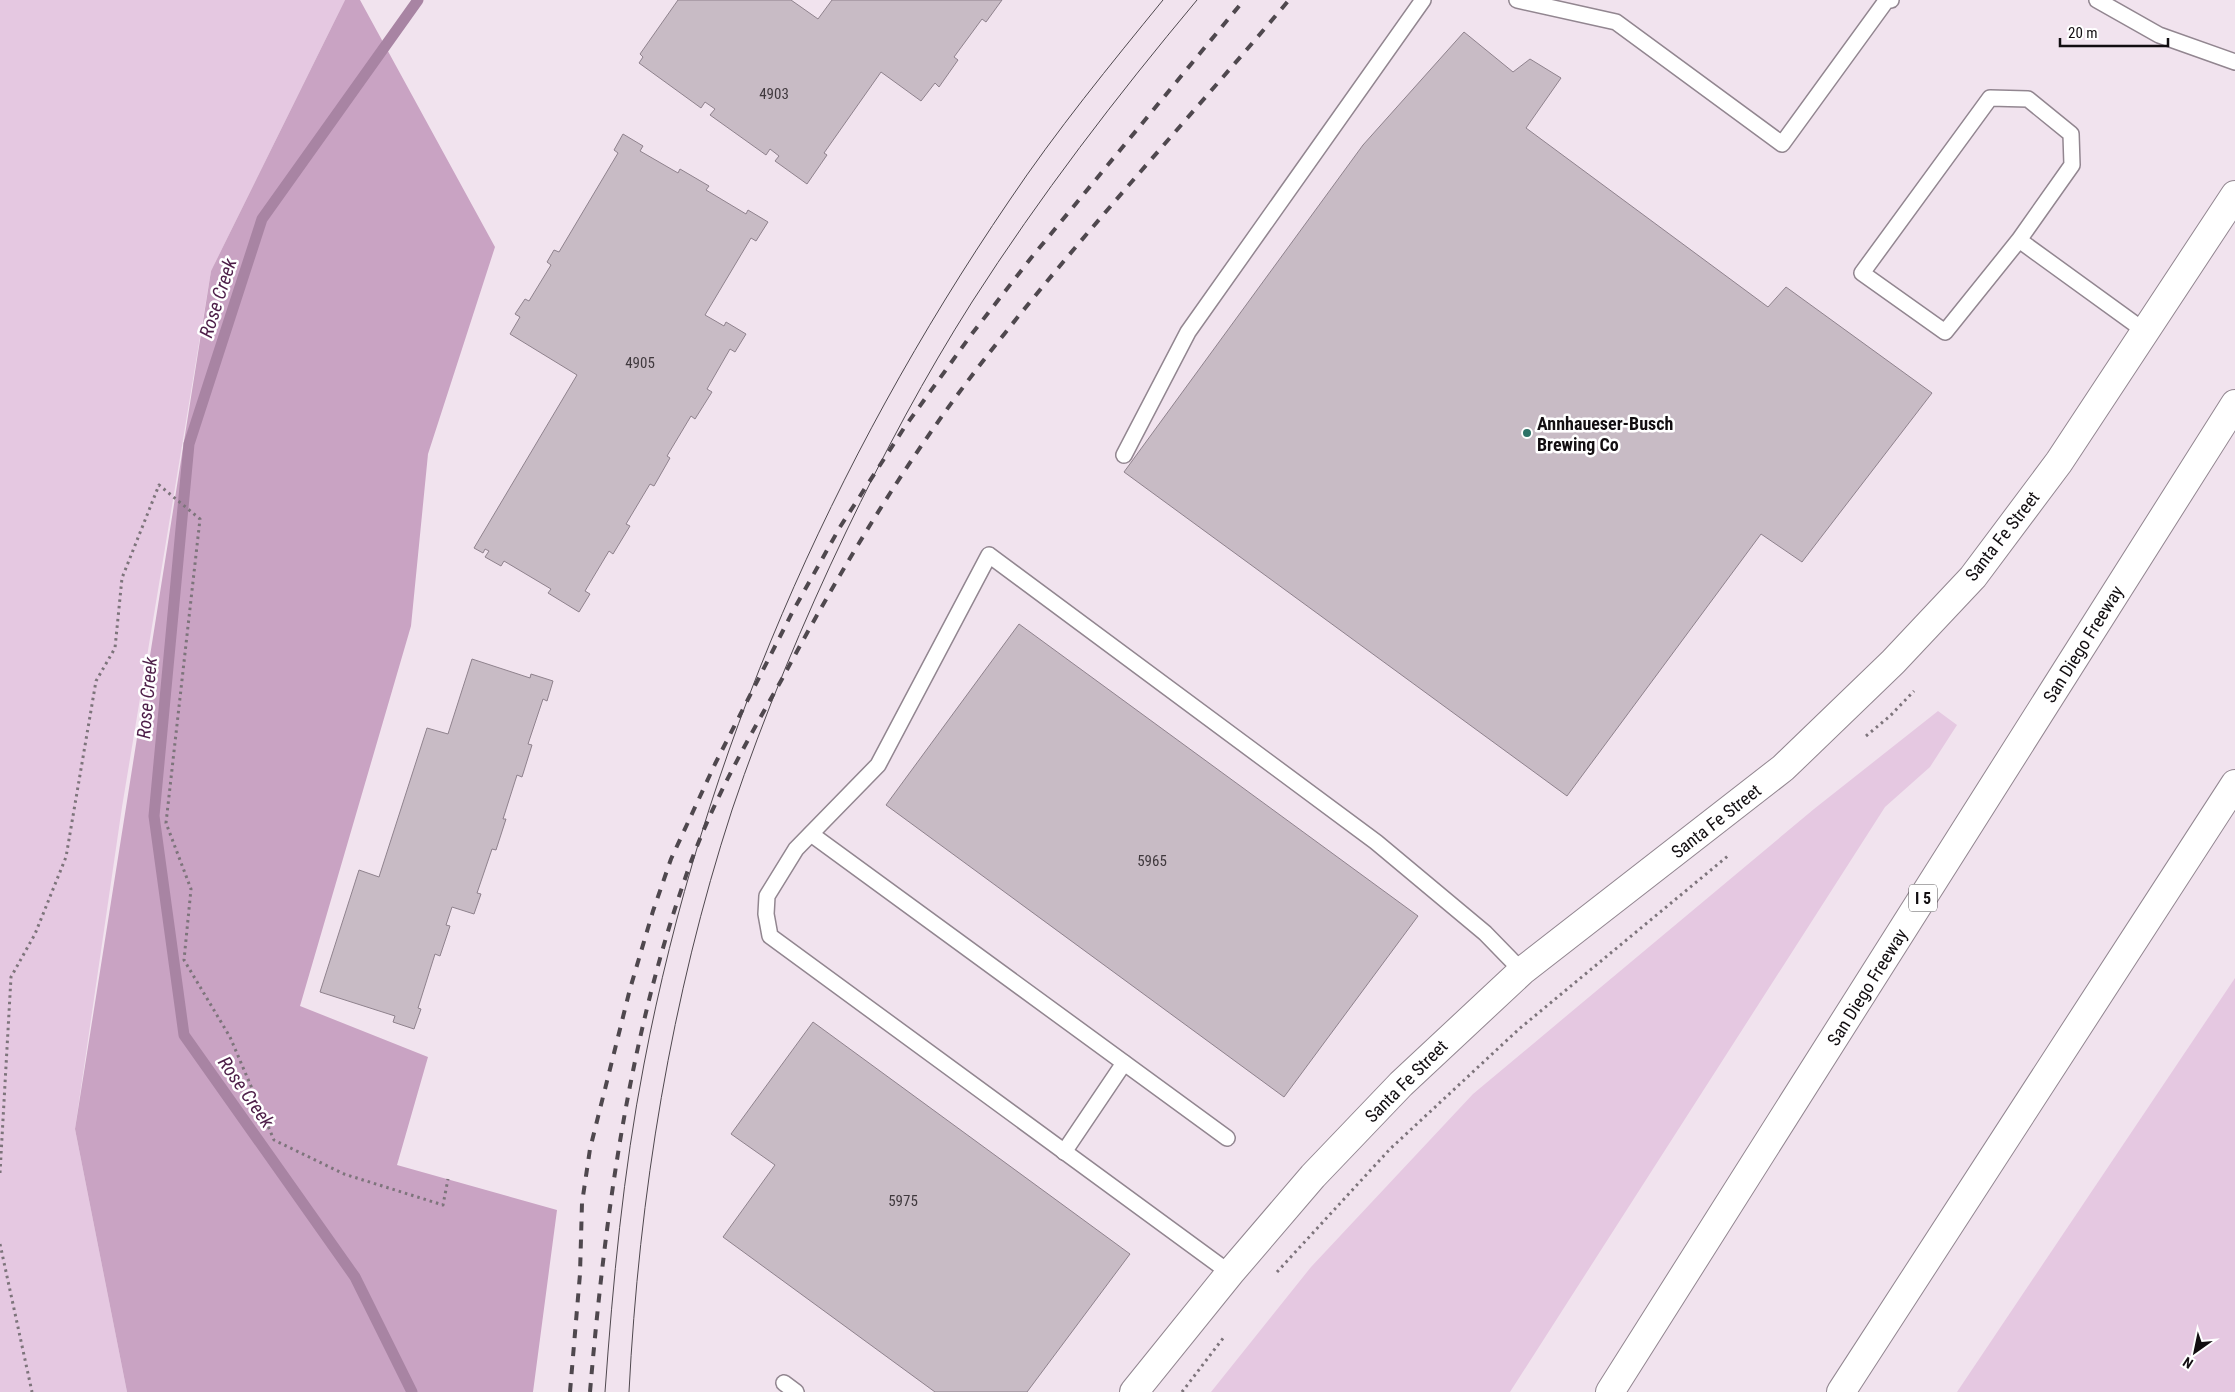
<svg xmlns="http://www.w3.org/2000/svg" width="2235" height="1392" viewBox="0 0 2235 1392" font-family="'Roboto Condensed',sans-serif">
<rect width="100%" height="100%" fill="#f1e3ee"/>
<g fill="#e5c8e1">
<polygon points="0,0 345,0 211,271 122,807 75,1129 127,1392 0,1392"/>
<polygon points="1938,711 1957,725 1930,767 1885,807 1510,1392 1211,1392 1311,1267 1473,1094 1814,809"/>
<polygon points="2235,978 2235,1392 1957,1392"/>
</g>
<polygon fill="#c9a3c3" points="345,0 360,0 495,247 428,454 411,626 300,1006 428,1057 397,1165 557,1210 533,1392 127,1392 75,1129 211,271"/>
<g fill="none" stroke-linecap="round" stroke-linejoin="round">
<polyline stroke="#a884a3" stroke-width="11" points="412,1392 355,1277 184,1035 154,816 189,444 262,219 418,0"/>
</g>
<g fill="#c8bbc5" stroke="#8f828d">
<polygon points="678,0 791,0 818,19 832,0 1002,0 986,22 982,19 954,57 958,60 939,87 935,83 921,101 881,72 824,153 827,155 807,184 775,161 779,156 770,149 766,155 710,115 715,109 705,102 701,108 639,63 643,57 640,54"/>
<polygon points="1464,32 1513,72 1530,59 1561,78 1526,128 1768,307 1786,287 1932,393 1802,562 1761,534 1567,796 1124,472 1363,145"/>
<polygon points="623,134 643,146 640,151 678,173 680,169 709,186 706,190 746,214 748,210 768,222 756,241 751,238 705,315 724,326 726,322 746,334 735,352 730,349 707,389 712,392 695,419 691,416 667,456 670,458 654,486 650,484 626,524 630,526 613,554 609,551 585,591 590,594 579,612 548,593 551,589 504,561 501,566 485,557 489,551 485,549 483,553 474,548 577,375 510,334 520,317 515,314 525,299 529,301 551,265 547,262 554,250 559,252 618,153 614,150"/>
<polygon points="1019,624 1418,916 1284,1097 886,805"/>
<polygon points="472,659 530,678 531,674 553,681 547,701 543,699 528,744 532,745 522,777 517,775 503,819 506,819 496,850 492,849 477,893 481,894 474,914 452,907 446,925 450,926 440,956 435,954 418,1008 421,1009 414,1029 393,1022 395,1016 320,992 359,870 379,877 427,728 448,734"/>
<polygon points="813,1022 1130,1254 1027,1392 935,1392 723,1237 775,1165 731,1134"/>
</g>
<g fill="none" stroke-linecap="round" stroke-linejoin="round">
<defs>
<g id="service">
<polyline points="1517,0 1616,22 1782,144 1886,1 1891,0"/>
<polyline points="2097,0 2159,35 2235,62"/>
<polyline points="2019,240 1945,332 1862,273 1990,98 2028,99 2071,134 2072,165 2019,240 2146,332"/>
<polyline points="1124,455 1188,332 1423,0"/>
<polyline points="811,834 1227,1138"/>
<polyline points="1064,1152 1124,1063"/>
<polyline points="1230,1273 770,936 766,914 767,896 796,849 878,765 989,555 1376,842 1485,933 1522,971"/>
<polyline points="784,1383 796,1392"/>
</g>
<polyline id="tertiary" points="1134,1392 1230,1273 1313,1176 1401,1084 1522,971 1783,768 1893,662 1973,577 2059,462 2235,195"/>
<g id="motorway">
<polyline points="1610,1392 2235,404"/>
<polyline points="1841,1392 2235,784"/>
</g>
</defs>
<use href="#service" stroke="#928690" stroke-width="18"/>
<use href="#tertiary" stroke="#928690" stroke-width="30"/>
<use href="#motorway" stroke="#928690" stroke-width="30"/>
<g stroke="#7d747b" stroke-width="3" stroke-dasharray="2.5 4" stroke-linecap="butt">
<polyline points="1866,736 1890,716 1914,691"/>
<polyline points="0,1173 11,977 35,934 66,857 96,681 115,648 122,578 159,485 200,519 166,823 191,889 184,960 230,1037 274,1140 344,1174 443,1205 448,1179"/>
<polyline points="0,1244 32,1392"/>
<polyline points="1277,1272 1390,1149 1519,1029 1729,855"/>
<polyline points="1182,1392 1224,1337"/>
</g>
<use href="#service" stroke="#fff" stroke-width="15"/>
<use href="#tertiary" stroke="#fff" stroke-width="28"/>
<use href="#motorway" stroke="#fff" stroke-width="28"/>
<g stroke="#4f484e" stroke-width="1">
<path d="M605,1392C613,1282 623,1173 644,1064C703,754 832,461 1009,201C1056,131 1110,65 1163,0"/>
<path d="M629,1392C639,1195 671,997 732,810C764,715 803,622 846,532C884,453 925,376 972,302C1040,196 1116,97 1197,0"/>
</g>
<g stroke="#4f484e" stroke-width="4" stroke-dasharray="9 9" stroke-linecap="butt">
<polyline points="570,1392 580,1274 582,1203 590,1149 630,989 653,911 671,859 715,764 793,611 840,527 904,428 971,335 1031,258 1244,0"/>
<path d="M590,1392C605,1217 628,1040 687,873C710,806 747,741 782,679C841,569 906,460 983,361C1080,236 1187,121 1289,0"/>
</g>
</g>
<circle fill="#2c7267" stroke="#fff" stroke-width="2" cx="1527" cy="433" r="5"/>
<g text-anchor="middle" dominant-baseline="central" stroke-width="5" stroke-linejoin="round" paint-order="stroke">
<g font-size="15" fill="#40393e">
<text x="774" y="94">4903</text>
<text x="640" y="363">4905</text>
<text x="1152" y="861">5965</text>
<text x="903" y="1201">5975</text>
</g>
<rect fill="#fff" stroke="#595658" stroke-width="1" x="1909" y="884.5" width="28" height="27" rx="4"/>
<g font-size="16" font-weight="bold" fill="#120e11">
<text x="1923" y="898">I 5</text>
</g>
<g font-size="18" font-weight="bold" fill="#120e11" stroke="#fff" text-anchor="start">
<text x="1537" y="423">Annhaueser-Busch<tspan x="1537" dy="21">Brewing Co</tspan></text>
</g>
<g font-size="18" fill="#120e11" stroke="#fff">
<text transform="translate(2002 536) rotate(-52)">Santa Fe Street</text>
<text transform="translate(2083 644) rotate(-58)">San Diego Freeway</text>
<text transform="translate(1716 821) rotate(-38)">Santa Fe Street</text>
<text transform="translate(1867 987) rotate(-58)">San Diego Freeway</text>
<text transform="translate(1406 1081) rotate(-45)">Santa Fe Street</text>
</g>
<g font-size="19" font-style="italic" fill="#4d1e48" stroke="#fff">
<text transform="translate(218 298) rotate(-72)">Rose Creek</text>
<text transform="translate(147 698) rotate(-85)">Rose Creek</text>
<text transform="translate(246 1092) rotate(55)">Rose Creek</text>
</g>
</g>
<g transform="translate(2195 1352) rotate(213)" stroke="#ffffff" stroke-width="4" paint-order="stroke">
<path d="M0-4L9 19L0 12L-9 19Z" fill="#120e11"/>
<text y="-8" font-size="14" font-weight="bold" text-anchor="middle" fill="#120e11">N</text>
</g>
<path d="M2060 38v8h108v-8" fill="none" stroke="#120e11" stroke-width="2.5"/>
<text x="2068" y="38" font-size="15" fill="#120e11" stroke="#ffffff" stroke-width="4" paint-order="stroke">20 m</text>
</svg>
